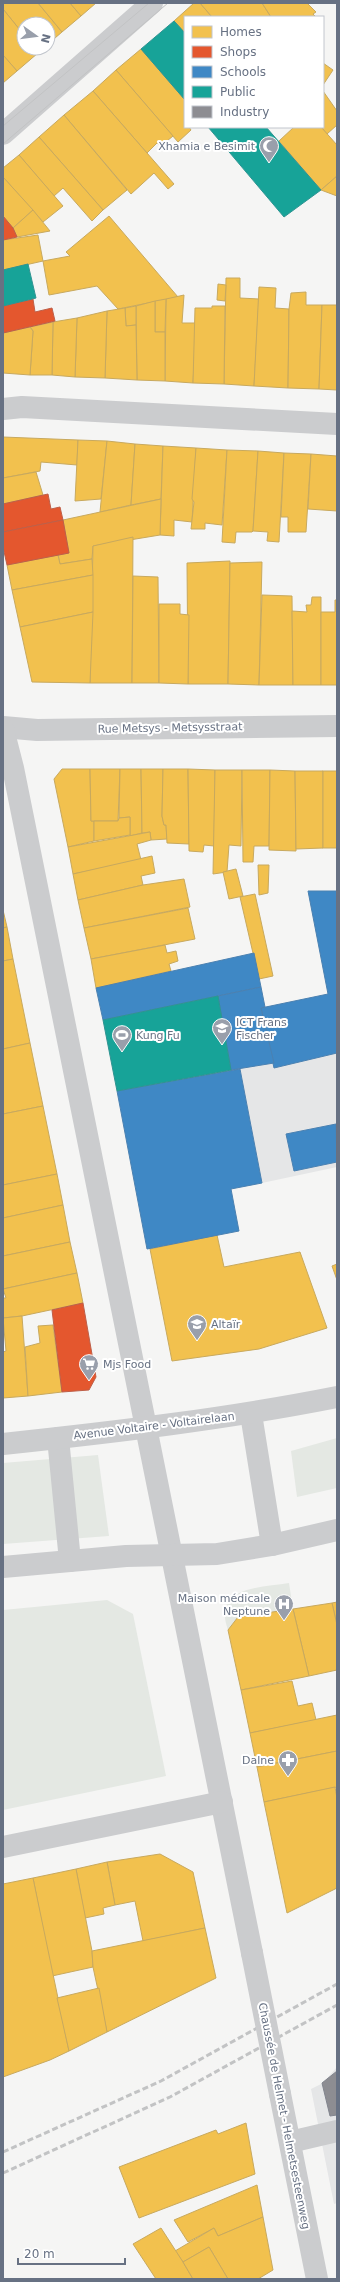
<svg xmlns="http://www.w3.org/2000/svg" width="340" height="2282" viewBox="0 0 340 2282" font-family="'DejaVu Sans',sans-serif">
<rect width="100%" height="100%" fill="#f5f5f4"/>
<g fill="#e5e6e7">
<polygon points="308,891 337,891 337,1167 262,1183 240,1069 117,1091 103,1020 261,987 265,1007 328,994"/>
<polygon points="337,2067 337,2203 334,2204 311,2089 323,2083"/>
</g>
<g fill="#e4e8e3">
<polygon points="337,1438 337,1488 297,1497 291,1451"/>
<polygon points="98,1455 109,1536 3,1544 3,1463"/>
<path d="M289,1583L293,1609L228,1630C212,1586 260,1588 289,1583Z"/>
<polygon points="107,1600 133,1614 166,1776 3,1810 3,1610"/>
</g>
<g fill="#f2c14e" stroke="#c8a95e">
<polygon points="3,3 38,3 62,32 48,44 48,24 24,24 24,35 3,9"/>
<polygon points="38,3 70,3 81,16 62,32"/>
<polygon points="70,3 96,3 81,16"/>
<polygon points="194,3 200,3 212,17 185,17 185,33 174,21"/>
<polygon points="200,3 262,3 271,17 212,17"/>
<polygon points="262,3 307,3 316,12 313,14 316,17 271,17"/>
<polygon points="3,9 24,35 24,48 35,48 38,53 17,71 3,55"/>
<polygon points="141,49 185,100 185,127 189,127 191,130 178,142 116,70"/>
<polygon points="3,55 17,71 3,83"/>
<polygon points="323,63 333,70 323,85"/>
<polygon points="116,70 173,136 161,146 157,143 147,153 93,91"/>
<polygon points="93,91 174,184 168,189 154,173 131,194 64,115"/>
<polygon points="323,91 337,111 337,125 327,134 321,127 323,127"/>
<polygon points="64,115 127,190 103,210 39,137"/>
<polygon points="294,127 321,127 337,145 337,176 321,190 279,141"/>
<polygon points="39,137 103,210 92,221 63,188 54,196 19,155"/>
<polygon points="19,155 63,206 43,222 3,177 3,168"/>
<polygon points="337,176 337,196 321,190"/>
<polygon points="3,177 33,210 13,228 3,216"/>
<polygon points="33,210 50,231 17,237 13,228"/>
<polygon points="109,216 178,297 118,309 97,286 49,295 43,261 70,256 66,252"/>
<polygon points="38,235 43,261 3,270 3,240"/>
<polygon points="226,278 240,278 240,298 259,299 254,386 224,384"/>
<polygon points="218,284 226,285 225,301 217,300"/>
<polygon points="259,287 276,288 275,308 289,309 288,388 254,386"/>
<polygon points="306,292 306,305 322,305 319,389 288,388 289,309 291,293"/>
<polygon points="184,295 182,323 196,323 193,383 165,381 166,299"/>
<polygon points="166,299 165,332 155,332 155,301"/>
<polygon points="155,301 155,332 165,332 165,381 137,380 136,306"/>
<polygon points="322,305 337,305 337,390 319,389"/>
<polygon points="136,306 136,325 126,326 125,308"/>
<polygon points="212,306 225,306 224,384 193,383 195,308 212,308"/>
<polygon points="125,308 126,326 136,325 137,380 105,378 107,311"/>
<polygon points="107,311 105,378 75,377 77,318"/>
<polygon points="77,318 75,377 52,375 53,322"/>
<polygon points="53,322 52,375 30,375 33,331 30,327"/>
<polygon points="30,327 33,331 30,375 3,373 3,333"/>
<polygon points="3,437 78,440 77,465 41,462 40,471 3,478"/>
<polygon points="78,440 107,441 101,499 75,501"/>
<polygon points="107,441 135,444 131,505 100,512"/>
<polygon points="135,444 163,446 161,499 131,505"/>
<polygon points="163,446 196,448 192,522 174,520 174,536 160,535"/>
<polygon points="196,448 227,450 222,525 205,523 205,529 191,529 194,502 192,499"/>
<polygon points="227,450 258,451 253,531 252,532 236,532 235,543 222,542"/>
<polygon points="258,451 284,453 279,542 267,541 268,532 253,531"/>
<polygon points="284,453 311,454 306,532 288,532 288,517 281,517"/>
<polygon points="311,454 337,456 337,511 308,509"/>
<polygon points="36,472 43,495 3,504 3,478"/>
<polygon points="161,499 160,535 93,546 92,559 60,564 58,555 69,553 63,520"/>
<polygon points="133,537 132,683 90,683 93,546"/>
<polygon points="58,555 60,564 92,559 93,575 12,590 7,565"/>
<polygon points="230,561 228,684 188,684 187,563"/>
<polygon points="262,562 259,685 228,684 230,563"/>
<polygon points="93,575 93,612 20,627 12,590"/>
<polygon points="133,576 158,577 159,683 132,683"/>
<polygon points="262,595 292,596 293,685 259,685"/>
<polygon points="312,597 321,597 321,685 293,685 292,611 307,612 306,605 311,605"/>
<polygon points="335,600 337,600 337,685 321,685 321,612 335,612"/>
<polygon points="159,604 180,604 180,614 189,615 188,684 159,683"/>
<polygon points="93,612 90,683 32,682 20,627"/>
<polygon points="62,769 90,769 91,821 94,821 94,841 68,847 54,779"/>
<polygon points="90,769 120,769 118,821 91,821"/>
<polygon points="120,769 141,769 142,833 130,836 130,817 119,818"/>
<polygon points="141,769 163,769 162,816 164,825 166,825 167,839 151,840 150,832 142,833"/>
<polygon points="163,769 188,769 189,844 167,843 166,825 164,825 162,816"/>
<polygon points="188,769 215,770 214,846 204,845 203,852 189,851"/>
<polygon points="215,770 242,770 241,846 229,845 227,872 213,874"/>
<polygon points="242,770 270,770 269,846 254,846 253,862 243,862"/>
<polygon points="270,770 295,771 296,851 269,850"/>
<polygon points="295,771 323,771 323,848 296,849"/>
<rect x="323" y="771" width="14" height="77"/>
<polygon points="130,817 130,835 94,841 94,821 118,821 119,818"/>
<polygon points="150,832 151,840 137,844 141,860 73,874 68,847"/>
<polygon points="152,856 155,873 141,876 143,885 78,900 73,874"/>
<polygon points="258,865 269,865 268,893 259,895"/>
<polygon points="236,869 243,896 229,899 223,872"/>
<polygon points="184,879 190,907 84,928 78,900 143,885"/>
<polygon points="255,894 273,976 259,979 240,897"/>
<polygon points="188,908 195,939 91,959 84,928"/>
<polygon points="3,910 7,927 3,928"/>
<polygon points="7,927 13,959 3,961 3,928"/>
<polygon points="165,945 167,953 176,951 178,961 169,964 171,971 96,988 91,959"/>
<polygon points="13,959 30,1043 3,1049 3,961"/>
<polygon points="30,1043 43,1106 3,1114 3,1049"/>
<polygon points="43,1106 57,1174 3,1185 3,1114"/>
<polygon points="57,1174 63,1205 3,1218 3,1185"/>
<polygon points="63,1205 70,1242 3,1256 3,1218"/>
<polygon points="217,1235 224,1267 300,1252 327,1328 259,1349 172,1361 150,1249"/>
<polygon points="70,1242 77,1273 3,1289 3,1256"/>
<polygon points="337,1264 337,1280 332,1266"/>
<polygon points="77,1273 83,1303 22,1316 3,1318 3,1298 6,1298 3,1289"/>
<polygon points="22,1316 28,1396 3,1398 3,1352 6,1351 3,1318"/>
<polygon points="53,1325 62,1392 28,1396 25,1347 40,1343 38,1326"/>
<polygon points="337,1602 337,1625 332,1603"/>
<polygon points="332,1603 337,1625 337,1670 309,1676 293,1609"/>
<polygon points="293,1609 309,1676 241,1690 228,1630 238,1617"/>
<polygon points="292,1681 298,1706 312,1703 316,1720 250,1733 241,1690"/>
<polygon points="337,1715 337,1751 257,1767 250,1733"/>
<polygon points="337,1751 337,1787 264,1802 257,1767"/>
<polygon points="335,1787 337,1798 337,1888 287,1913 264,1802"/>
<polygon points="160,1854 193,1872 205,1928 143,1941 135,1901 115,1905 107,1862"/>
<polygon points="107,1862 115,1905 103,1908 104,1914 85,1918 76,1869"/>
<polygon points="76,1869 92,1951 93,1967 52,1976 33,1878"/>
<polygon points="33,1878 69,2051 50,2060 3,2077 3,1884"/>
<polygon points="205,1928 216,1978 107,2032 93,1967 92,1951"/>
<polygon points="99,1988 107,2032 69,2051 57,1998"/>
<polygon points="246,2123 255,2174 139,2218 119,2167 216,2130 218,2134"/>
<polygon points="257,2185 263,2217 218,2236 214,2228 188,2242 174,2220"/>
<polygon points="263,2217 273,2270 258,2279 228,2279 209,2247 183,2262 175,2251 214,2228 218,2236"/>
<polygon points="161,2228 183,2262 193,2279 156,2279 133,2244"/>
<polygon points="209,2247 228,2279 193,2279 183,2262"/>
</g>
<g fill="#e4572e" stroke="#be5f48">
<polygon points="3,216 13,228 17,237 3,240"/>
<polygon points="33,299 35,312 52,308 55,321 3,333 3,306"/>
<polygon points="48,494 51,509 60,507 63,520 3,532 3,504"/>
<polygon points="63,520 69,553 7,565 3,547 3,532"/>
<polygon points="83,1303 96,1377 89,1390 62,1392 52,1310"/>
</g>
<g fill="#3f88c5" stroke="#4b81b1">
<polygon points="308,891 337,891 337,1053 274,1068 261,1008 328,994"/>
<polygon points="254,953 261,987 103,1020 96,988"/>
<polygon points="261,987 265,1007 261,1008 274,1063 231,1070 218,996"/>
<polygon points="240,1069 262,1183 231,1189 239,1231 147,1249 117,1091"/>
<polygon points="336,1124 337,1162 294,1171 286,1134"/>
</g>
<g fill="#17a398" stroke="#2f9492">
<polygon points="174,21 185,33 185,100 141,49"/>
<polygon points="208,127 266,127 321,190 284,217"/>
<polygon points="28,264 36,298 3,306 3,270"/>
<polygon points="218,996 231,1070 117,1091 103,1020"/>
</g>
<polygon fill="#8d8d92" stroke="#82858e" points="337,2071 337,2115 330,2116 322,2083"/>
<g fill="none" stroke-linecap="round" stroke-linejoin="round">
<g stroke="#cbccce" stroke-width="22">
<polyline points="3,134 152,3"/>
<polyline points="3,409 22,407 337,424"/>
<polyline points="3,727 37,730 337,726"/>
<polyline points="3,729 13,768 252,1953"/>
<polyline points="251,1414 272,1545"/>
<polyline points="58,1438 70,1561"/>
<path d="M3,1444C115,1432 226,1419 337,1397"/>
<polyline points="3,1567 126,1556 217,1554 272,1545 337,1530"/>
<polyline points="3,1847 222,1802"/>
<polyline points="280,2094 317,2279"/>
<polyline points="290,2142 337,2131"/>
</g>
<g stroke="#c2c3c4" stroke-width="1">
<polyline points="3,126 149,3"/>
<polyline points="3,144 168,3"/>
</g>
<g stroke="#c2c3c4" stroke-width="3" stroke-dasharray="6 3" stroke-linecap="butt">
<polyline points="3,2152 161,2081 337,1984"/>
<polyline points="3,2173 170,2097 337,2005"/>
</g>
<polyline stroke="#cbccce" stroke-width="22" points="252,1953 280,2094"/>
</g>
<defs>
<symbol id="mosque-pin" viewBox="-11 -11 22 30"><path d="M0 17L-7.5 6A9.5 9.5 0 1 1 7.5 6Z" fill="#999fab" stroke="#fff"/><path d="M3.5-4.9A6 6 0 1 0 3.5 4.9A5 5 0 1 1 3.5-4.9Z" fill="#fff"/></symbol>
<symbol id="school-pin" viewBox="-11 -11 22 30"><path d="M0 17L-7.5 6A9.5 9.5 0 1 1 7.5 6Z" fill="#999fab" stroke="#fff"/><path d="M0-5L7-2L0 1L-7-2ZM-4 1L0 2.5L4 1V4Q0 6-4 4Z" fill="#fff"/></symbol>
<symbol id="stadium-pin" viewBox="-11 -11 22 30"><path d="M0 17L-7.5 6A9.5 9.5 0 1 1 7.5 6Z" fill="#999fab" stroke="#fff"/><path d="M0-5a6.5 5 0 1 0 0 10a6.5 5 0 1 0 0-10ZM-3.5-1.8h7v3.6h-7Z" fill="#fff"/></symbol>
<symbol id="supermarket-pin" viewBox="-11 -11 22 30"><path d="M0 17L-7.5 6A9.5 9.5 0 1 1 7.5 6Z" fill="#999fab" stroke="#fff"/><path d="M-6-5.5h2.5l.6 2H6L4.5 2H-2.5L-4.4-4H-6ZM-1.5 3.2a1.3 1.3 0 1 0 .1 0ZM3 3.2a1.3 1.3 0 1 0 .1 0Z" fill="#fff"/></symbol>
<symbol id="hospital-pin" viewBox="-11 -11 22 30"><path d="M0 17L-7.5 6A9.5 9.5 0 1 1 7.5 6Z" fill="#999fab" stroke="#fff"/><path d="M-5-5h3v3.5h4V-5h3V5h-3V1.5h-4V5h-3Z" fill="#fff"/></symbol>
<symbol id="pharmacy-pin" viewBox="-11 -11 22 30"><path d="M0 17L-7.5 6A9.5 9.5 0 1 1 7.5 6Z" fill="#999fab" stroke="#fff"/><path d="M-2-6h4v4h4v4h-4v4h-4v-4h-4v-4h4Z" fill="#fff"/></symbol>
</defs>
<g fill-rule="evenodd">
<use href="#mosque-pin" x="258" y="135" width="22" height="30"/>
<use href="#school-pin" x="211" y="1017" width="22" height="30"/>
<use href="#stadium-pin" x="111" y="1024" width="22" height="30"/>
<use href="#school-pin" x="186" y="1313" width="22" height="30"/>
<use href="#supermarket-pin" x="78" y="1353" width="22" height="30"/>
<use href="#hospital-pin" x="273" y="1593" width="22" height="30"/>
<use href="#pharmacy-pin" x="277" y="1749" width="22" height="30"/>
</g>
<g text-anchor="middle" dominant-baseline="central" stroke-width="4" stroke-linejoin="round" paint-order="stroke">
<g font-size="11" fill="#677183" stroke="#fff" text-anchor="start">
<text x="255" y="146" text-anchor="end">Xhamia e Besimit</text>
<text x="236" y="1022">ICT Frans<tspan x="236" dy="13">Fischer</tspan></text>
<text x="136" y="1035">Kung Fu</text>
<text x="211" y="1324">Altaïr</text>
<text x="103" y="1364">Mjs Food</text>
<text x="270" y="1598" text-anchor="end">Maison médicale<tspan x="270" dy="13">Neptune</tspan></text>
<text x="274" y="1760" text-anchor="end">Dalne</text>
</g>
<g font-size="11" fill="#677183" stroke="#fff">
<text transform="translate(170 728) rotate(-1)">Rue Metsys - Metsysstraat</text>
<text transform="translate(154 1426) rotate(-7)">Avenue Voltaire - Voltairelaan</text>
<text transform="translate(284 2116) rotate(79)">Chaussée de Helmet - Helmetsesteenweg</text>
</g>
</g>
<rect width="340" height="2282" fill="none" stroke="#677183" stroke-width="8"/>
<rect x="184" y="16" width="140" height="112" fill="#ffffff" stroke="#c2c6cd"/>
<rect x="192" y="26" width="20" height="12" fill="#f2c14e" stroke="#c2c6cd"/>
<text x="220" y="36" font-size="12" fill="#677183">Homes</text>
<rect x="192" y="46" width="20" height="12" fill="#e4572e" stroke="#c2c6cd"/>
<text x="220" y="56" font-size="12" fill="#677183">Shops</text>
<rect x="192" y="66" width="20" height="12" fill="#3f88c5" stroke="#c2c6cd"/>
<text x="220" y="76" font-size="12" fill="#677183">Schools</text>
<rect x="192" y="86" width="20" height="12" fill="#17a398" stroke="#c2c6cd"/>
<text x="220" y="96" font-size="12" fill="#677183">Public</text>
<rect x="192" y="106" width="20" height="12" fill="#8d8d92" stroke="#c2c6cd"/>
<text x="220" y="116" font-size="12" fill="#677183">Industry</text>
<g transform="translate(36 36) rotate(104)"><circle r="19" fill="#ffffff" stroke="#c2c6cd"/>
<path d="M0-3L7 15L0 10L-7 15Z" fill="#999fab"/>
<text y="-6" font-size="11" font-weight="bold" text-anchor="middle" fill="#677183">N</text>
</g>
<path d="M18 2258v6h107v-6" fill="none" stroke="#677183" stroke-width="2"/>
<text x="24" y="2258" font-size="12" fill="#677183" stroke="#ffffff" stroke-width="3" paint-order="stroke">20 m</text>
</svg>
